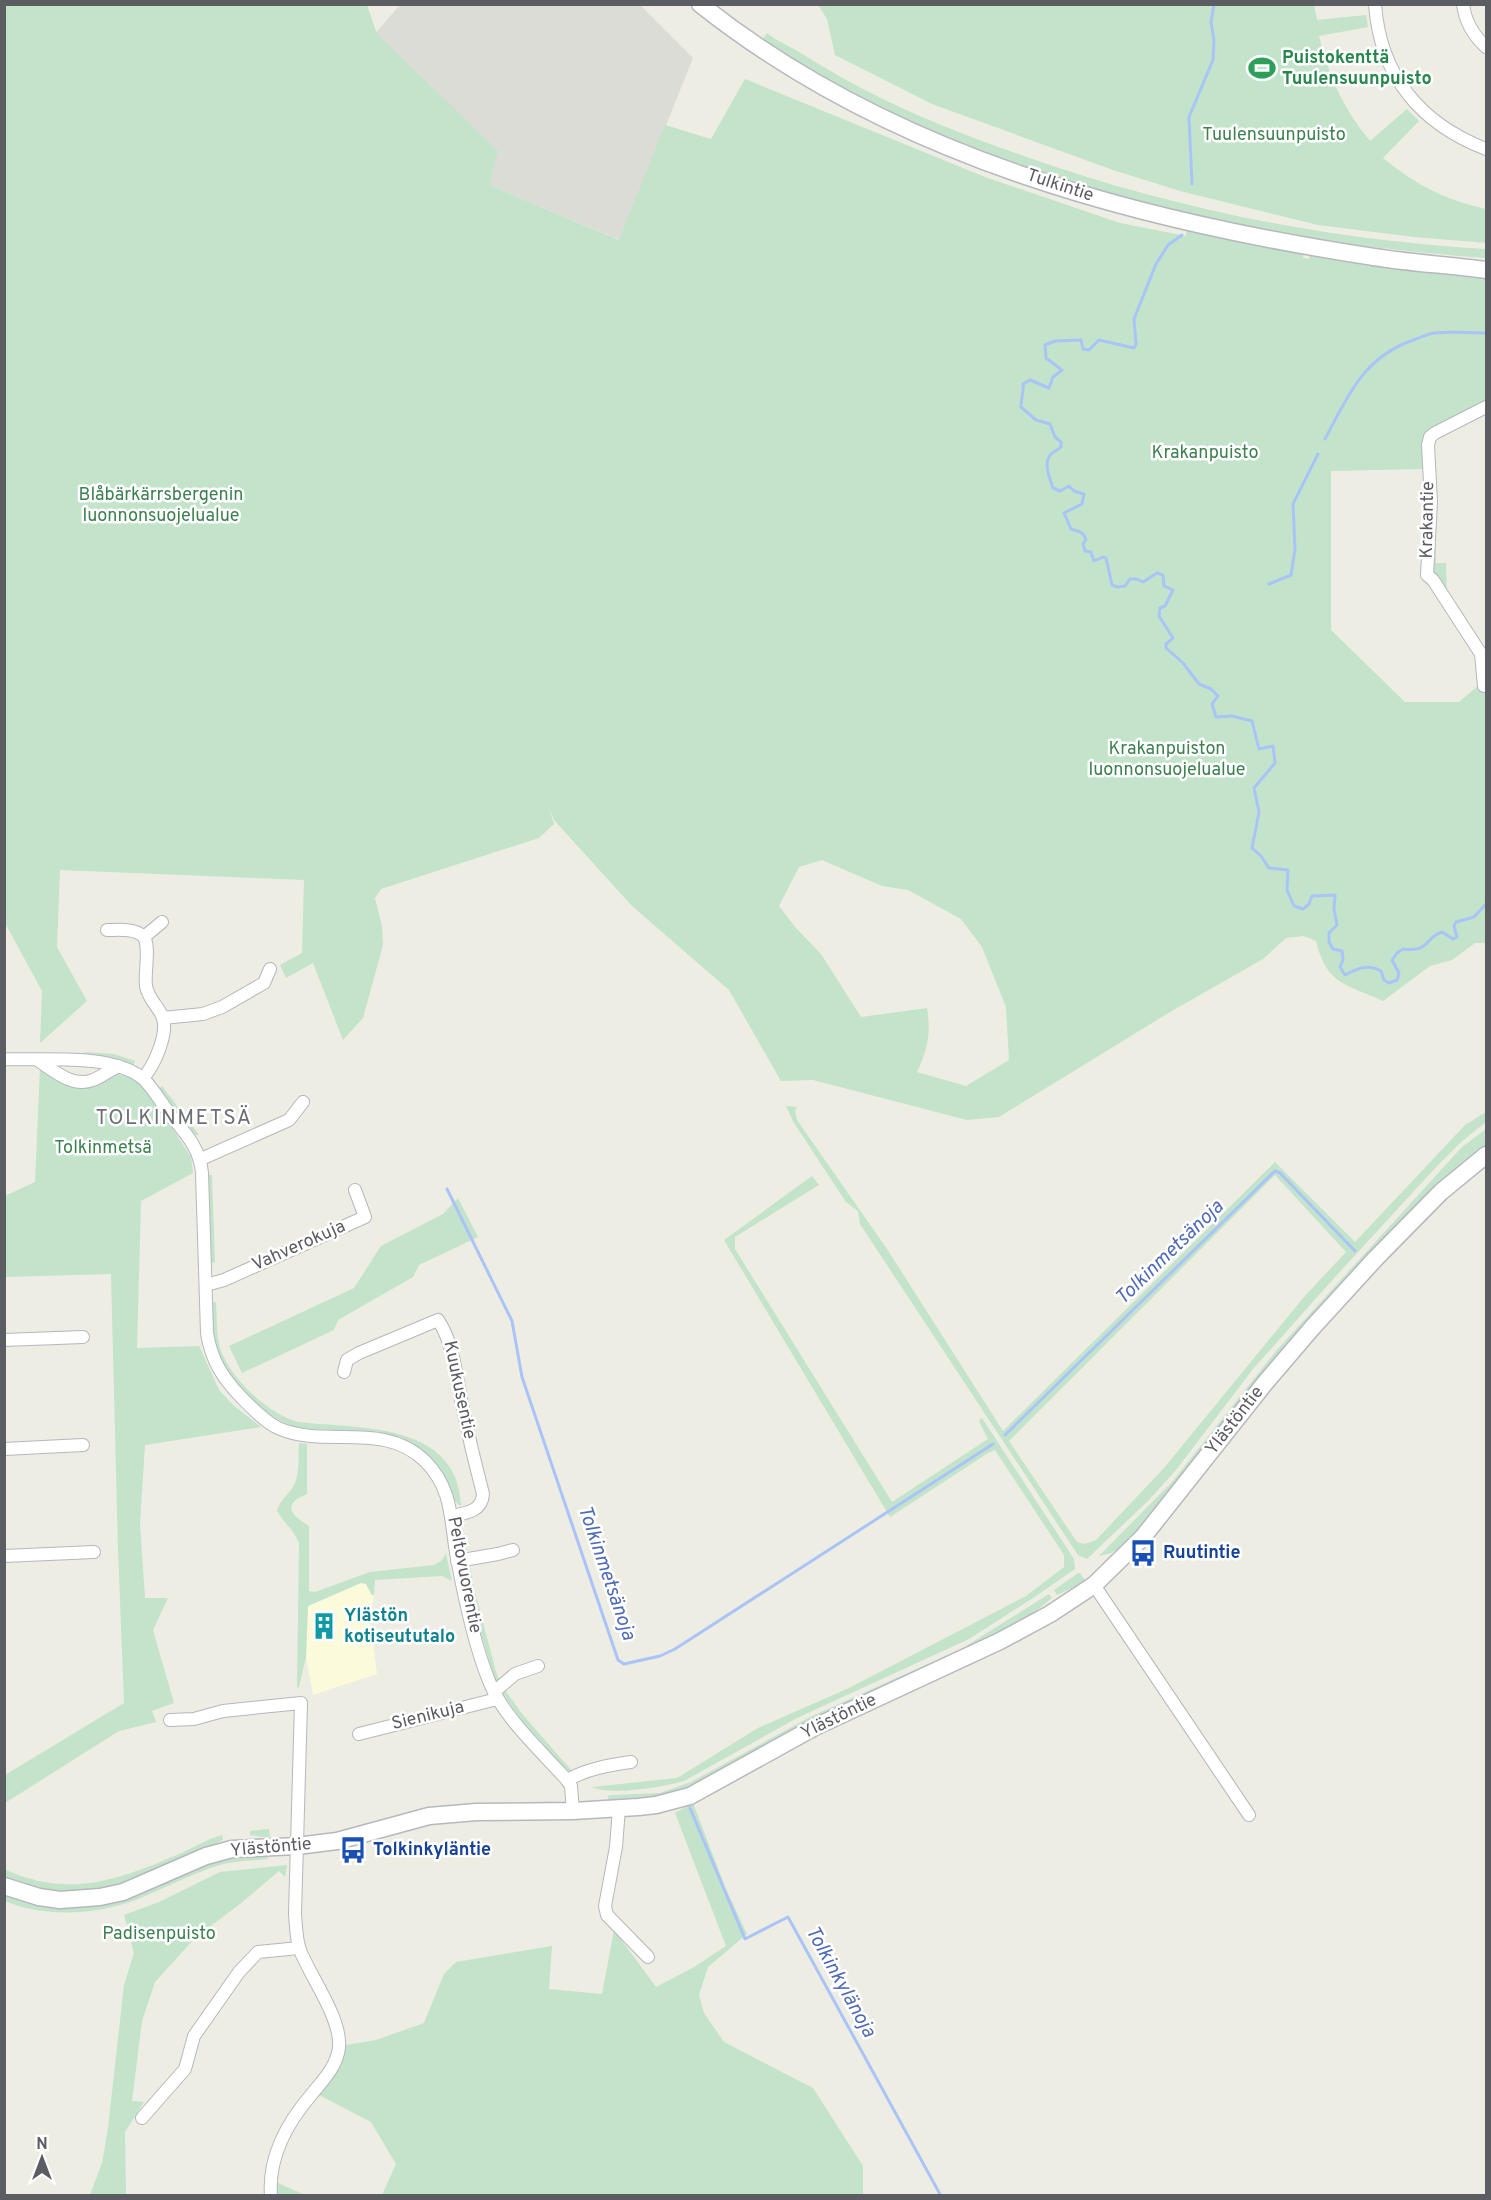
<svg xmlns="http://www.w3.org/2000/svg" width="1491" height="2200" viewBox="0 0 1491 2200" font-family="Overpass,sans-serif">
<rect width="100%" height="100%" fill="#edede4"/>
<polygon fill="#fbfbdb" points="361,1583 366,1584 371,1595 374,1595 370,1618 377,1674 313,1695 306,1657 308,1606"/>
<polygon fill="#dcdcd6" points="400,5 640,5 693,58 620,240 489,185 372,37"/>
<g fill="#c3e3ca" fill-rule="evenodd">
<path d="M1314,4L1317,20L1366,15L1368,27L1319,36C1328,75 1344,110 1370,141L1407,109L1419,121L1383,158C1414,184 1447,201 1486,209V243L1414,237L1318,225L1180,191L1113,170L932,104L835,55L827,19L818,5Z"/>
<path d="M5,5H367L377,34L498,151L489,185L619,240L665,125L711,139L745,79L985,177L1120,223L1186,236V229L1218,237L1304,253L1303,258L1309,259L1310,254L1486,277V403L1475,406L1425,433L1423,469L1331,471V630L1405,702H1459L1478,686L1486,685V943H1475L1452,960L1430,966L1383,1001C1347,984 1327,986 1316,941L1304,936L1286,938L1263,959L1170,1012L999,1117L967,1120L813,1080L781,1081L729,990L632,906L554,820L549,809L554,824L539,838L381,889L375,898L382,926L383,945L363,1018L343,1040L313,963L286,978L280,965L302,953L304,880L60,870L57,947L87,1001L40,1043L42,991L5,923ZM822,860L882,886L908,890L961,919L982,947L1006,1007L1009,1060L966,1086L917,1072C928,1049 931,1033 927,1008L861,1017L821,954L796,928L779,906L799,867Z"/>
<path d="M767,33C775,40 785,44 794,49C816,62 838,76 861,88C913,115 968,137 1024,156C1173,209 1329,240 1486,249V258C1258,242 1026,190 824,79C803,68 782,53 762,40Z"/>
<polygon points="1434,523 1436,523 1436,563 1446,563 1447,596 1431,569"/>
<polygon points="86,1052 114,1054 135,1061 133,1066 118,1060 82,1057 83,1053"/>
<polygon points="40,1068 64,1081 118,1074 133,1078 140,1084 156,1103 191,1157 193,1173 141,1201 137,1348 199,1346 219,1390 233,1405 261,1427 145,1445 140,1523 145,1598 168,1598 153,1630 174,1703 152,1711 156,1722 119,1731 5,1803 5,1775 124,1703 118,1549 111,1274 4,1277 5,1196 35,1182"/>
<polygon points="162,1086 199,1135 195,1135 159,1089"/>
<path d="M786,1106L797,1107L795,1111L797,1120L887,1249L1003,1431L1275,1162L1355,1242L1465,1125L1486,1112V1122L1461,1142L1438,1165L1335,1277L1253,1369L1176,1470L1149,1500L1087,1559L1078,1555L860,1224L858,1211L846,1202L794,1123ZM1275,1175L1346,1252L1304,1297L1164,1468L1096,1540L1084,1544L1077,1542L1009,1441Z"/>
<polygon points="1486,1129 1486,1147 1467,1161 1127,1544 1111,1553 1099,1556 1172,1482 1276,1351 1462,1147"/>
<polygon points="208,1175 212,1175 215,1263 211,1262"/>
<path d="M812,1176L819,1185L735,1237V1249L892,1502L988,1439L979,1421L982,1418L1074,1559L1075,1569L1033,1598L969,1639L797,1718L684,1781C662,1787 612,1796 592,1787L677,1778L758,1728L849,1688L1026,1596L1064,1567V1555L995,1450L988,1453L890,1517L724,1240Z"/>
<polygon points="458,1198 478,1237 419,1265 413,1277 338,1320 334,1330 242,1373 229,1346 354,1288 381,1246 443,1214"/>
<path d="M212,1302H216C217,1317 216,1333 220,1348C229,1377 269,1415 298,1422C358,1429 458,1421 461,1506C453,1502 453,1495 449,1488C438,1471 429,1453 410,1444C377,1427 338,1432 302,1428C274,1425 232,1386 220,1360C211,1343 212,1321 212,1302Z"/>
<path d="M299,1443L307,1444V1494C282,1504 290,1515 309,1526V1591L315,1592L370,1572L434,1565L441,1561L446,1554L452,1581L442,1576L375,1580L374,1595H372L366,1584L361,1583L308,1606L306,1657L299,1687L297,1688L299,1543C294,1530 284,1523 277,1511C281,1497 290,1495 295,1483C300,1471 298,1456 299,1443Z"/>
<polygon points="464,1536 474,1588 496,1672 502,1686 523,1715 579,1779 558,1762 523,1723 496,1683 478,1624 463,1564 460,1540"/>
<polygon points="1078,1573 1080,1573 1085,1580 1084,1582 1057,1595 1054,1590"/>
<polygon points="1049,1594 1052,1598 1020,1624 742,1759 683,1790 650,1799 608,1800 608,1796 611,1795 660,1793 691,1782 810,1717 963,1648"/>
<path d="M693,1803L726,1889L747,1934L708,1967L699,1995L704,2013L724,2042L813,2088L863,2166V2195H382L396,2164L371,2122L317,2094C334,2078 341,2070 346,2045L376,2040L424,2023L444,1974L456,1962L552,1946L549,1989L602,1994L614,1930L656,1987L694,1967L726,1946L675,1813Z"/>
<polygon points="269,1829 270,1838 250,1835 250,1831"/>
<path d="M222,1835L223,1840L205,1849L111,1888L75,1893L44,1891L5,1878L4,1869C68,1899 119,1880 179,1854C193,1848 207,1839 222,1835Z"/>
<path d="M270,1854L267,1859C250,1861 233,1861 217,1866C189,1875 163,1889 136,1900C94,1915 46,1918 5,1901L4,1893L61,1905L229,1857Z"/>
<polygon points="287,1865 285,1877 279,1871 240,1904 196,1937 155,1982 142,2021 132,2101 144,2102 125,2132 126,2195 90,2195 102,2163 108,2128 124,1985 134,1953 124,1915 159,1902 220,1872"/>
<polygon points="276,2182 305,2195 277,2195"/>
</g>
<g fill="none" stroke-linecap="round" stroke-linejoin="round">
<g stroke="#aac4f7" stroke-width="3">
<polyline points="1192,184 1189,117 1213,60 1214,40 1211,22 1214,4"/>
<path d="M1182,235L1168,245L1156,264L1134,319L1136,344L1134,348L1099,340L1089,350L1083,349L1081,340L1055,341L1045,345L1046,358L1062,370L1053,377L1049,388L1030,380L1023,384C1024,392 1021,398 1021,407L1036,420L1050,424L1055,437L1061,442V447C1057,451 1051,452 1049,457C1044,465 1050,479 1053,488L1060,491L1069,486L1074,491L1084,494L1082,504L1064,513L1071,529C1077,531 1083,531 1086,539L1083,544L1085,551L1091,552L1094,561L1103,557L1106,558L1112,585L1117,587L1125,586L1130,579H1137L1143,582L1157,573L1163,575L1164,586L1173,590L1165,606L1160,608L1159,616L1173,638L1166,644V648L1183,663L1199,684L1211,689L1218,696L1212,704L1216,717L1232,716L1252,721L1259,749L1273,746L1275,763L1254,788L1259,812L1252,848L1261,856L1269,868L1288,870L1287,890L1294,906L1303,909L1309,904L1312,896L1335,895L1334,909L1337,925L1329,933V942L1333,949L1342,951L1343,960L1340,967L1345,975C1358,968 1368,964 1381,971L1384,980L1389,983L1397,980L1399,973L1392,960L1397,953L1403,949C1430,953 1425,937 1442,932L1453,939L1457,937L1454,926L1456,922L1474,917L1486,904"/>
<path d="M1325,439C1347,398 1362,360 1408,342C1417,339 1426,334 1435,333C1451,331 1470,333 1486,333"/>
<polyline points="1269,584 1291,575 1295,549 1293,504 1318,454"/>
<polyline points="447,1189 512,1321 522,1377 618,1660 624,1664 660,1656 675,1649 993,1444"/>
<polyline points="1005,1435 1275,1171 1280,1173 1355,1251"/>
<polyline points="690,1808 745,1939 788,1917 941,2196"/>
</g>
<defs>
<g id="street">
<path d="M1375,4C1380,76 1421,124 1486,149"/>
<path d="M1463,4C1465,21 1474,36 1486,47"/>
<polyline points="1484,686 1481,654 1433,580 1427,575 1431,502 1428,445 1430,437 1435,433 1486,407"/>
<path d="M107,930C118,930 134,928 143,936C151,945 144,974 146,986C148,999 159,1007 163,1018C168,1035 154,1066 143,1078"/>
<polyline points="144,937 162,922"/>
<polyline points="163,1018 203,1014 222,1007 264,983 270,969"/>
<path d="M4,1059C44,1061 108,1053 141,1077C151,1084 163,1106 172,1117C187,1135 200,1149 202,1173L207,1333C211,1359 222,1377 240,1396C251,1407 264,1421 278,1428C325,1449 383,1420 425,1461C454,1490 450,1522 457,1558C464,1596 474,1644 489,1681C503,1717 541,1751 567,1780L571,1786L573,1811"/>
<path d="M39,1061C54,1071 73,1088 93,1080C101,1077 110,1070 119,1066"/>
<polyline points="201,1159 289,1120 303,1102"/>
<polyline points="206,1285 224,1280 365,1217 355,1190"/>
<polyline points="4,1340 83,1337"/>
<path d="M344,1372L347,1360L359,1353L438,1320C454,1344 456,1376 462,1404C468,1434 475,1464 483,1494C482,1511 467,1513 452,1516"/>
<polyline points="4,1449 83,1445"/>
<polyline points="4,1556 94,1552"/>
<polyline points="457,1561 498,1554 513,1550"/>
<polyline points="1094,1585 1249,1815"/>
<polyline points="494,1692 515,1674 538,1666"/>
<path d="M170,1720L194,1719L223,1711L301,1703L295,1914C296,1926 296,1939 300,1950C311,1978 342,2019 339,2048C336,2068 323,2080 311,2095C287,2123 268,2158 271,2196"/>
<polyline points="359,1734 497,1699"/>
<path d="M567,1780C587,1769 609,1765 631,1762"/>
<polyline points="619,1808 616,1847 605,1906 607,1915 648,1957"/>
<polyline points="142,2118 185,2069 194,2036 239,1972 258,1952 299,1948"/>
</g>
<g id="secondary">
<path d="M700,4C891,156 1136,221 1374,257C1411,263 1449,265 1486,270"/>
<polyline points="4,1886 39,1897 60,1900 100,1897 123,1892 206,1856 232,1849 297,1846 337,1841 429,1816 476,1812 573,1811 638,1807 656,1805 690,1796 815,1727 1000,1641 1050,1614 1094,1585 1143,1537 1265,1383 1312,1328 1376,1258 1441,1192 1486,1155"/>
</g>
</defs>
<use href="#street" stroke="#b6b7bd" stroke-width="14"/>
<use href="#secondary" stroke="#b7b8bf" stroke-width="19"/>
<use href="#street" stroke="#fff" stroke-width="12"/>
<use href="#secondary" stroke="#fff" stroke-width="16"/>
</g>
<defs>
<symbol id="stadium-bare" viewBox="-9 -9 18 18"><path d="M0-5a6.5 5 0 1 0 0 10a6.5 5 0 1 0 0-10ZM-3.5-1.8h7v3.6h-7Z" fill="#2e9e5b" stroke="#fff" stroke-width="2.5" paint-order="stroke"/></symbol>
<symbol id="bus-bare" viewBox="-9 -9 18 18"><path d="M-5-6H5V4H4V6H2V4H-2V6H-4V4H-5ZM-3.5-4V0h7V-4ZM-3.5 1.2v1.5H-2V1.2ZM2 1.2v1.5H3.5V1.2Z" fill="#1a4fb4" stroke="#fff" stroke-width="2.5" paint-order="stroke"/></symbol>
<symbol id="building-bare" viewBox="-9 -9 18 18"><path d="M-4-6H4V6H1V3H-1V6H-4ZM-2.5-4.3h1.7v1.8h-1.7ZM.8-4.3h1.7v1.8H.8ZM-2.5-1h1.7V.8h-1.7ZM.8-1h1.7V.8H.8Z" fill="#0f9aa8" stroke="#fff" stroke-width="2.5" paint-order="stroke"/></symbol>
</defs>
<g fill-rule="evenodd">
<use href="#stadium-bare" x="1243" y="49" width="38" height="38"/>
<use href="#bus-bare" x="1124" y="1534" width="38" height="38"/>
<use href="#building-bare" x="305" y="1607" width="38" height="38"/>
<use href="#bus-bare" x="334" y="1831" width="38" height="38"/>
</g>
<g text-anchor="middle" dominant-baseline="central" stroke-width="5" stroke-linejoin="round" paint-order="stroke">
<g font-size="18" font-weight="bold" fill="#27864d" stroke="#fff" text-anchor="start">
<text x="1282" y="58">Puistokenttä<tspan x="1282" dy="21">Tuulensuunpuisto</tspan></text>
</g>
<g font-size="18" fill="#3d8150" stroke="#fff">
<text x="1274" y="135">Tuulensuunpuisto</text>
<text x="1205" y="453">Krakanpuisto</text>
<text x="161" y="495">Blåbärkärrsbergenin<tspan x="161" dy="21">luonnonsuojelualue</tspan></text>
<text x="1167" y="749">Krakanpuiston<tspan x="1167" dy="21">luonnonsuojelualue</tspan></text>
<text x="103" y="1148">Tolkinmetsä</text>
<text x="159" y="1934">Padisenpuisto</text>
</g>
<g font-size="18" fill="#5c5d63" stroke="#fff">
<text transform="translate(1060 186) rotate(18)">Tulkintie</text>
<text transform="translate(1428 520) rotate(-89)">Krakantie</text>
<text transform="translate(299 1246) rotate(-24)">Vahverokuja</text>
<text transform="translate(459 1390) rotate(78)">Kuukusentie</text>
<text transform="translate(1235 1421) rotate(-52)">Ylästöntie</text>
<text transform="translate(464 1575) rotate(79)">Peltovuorentie</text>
<text transform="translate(428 1716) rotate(-14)">Sienikuja</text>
<text transform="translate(839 1717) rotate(-26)">Ylästöntie</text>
<text transform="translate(271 1848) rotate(-5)">Ylästöntie</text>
</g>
<g font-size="18" font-weight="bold" fill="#164399" stroke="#fff" text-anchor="start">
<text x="1163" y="1553">Ruutintie</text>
<text x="373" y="1850">Tolkinkyläntie</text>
</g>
<g font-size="18" font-weight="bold" fill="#0d838f" stroke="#fff" text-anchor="start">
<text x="344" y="1616">Ylästön<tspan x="344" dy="21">kotiseututalo</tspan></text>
</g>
<g font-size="20" font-style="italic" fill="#4f6ab9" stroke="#fff">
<text transform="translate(1170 1253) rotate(-44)">Tolkinmetsänoja</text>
<text transform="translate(606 1573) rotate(71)">Tolkinmetsänoja</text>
<text transform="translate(840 1982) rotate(61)">Tolkinkylänoja</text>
</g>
<g font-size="21" letter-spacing="1.5" fill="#6d6f75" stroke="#fff">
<text x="174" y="1118">TOLKINMETSÄ</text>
</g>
</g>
<rect width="1491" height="2200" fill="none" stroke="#5c5d63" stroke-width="12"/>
<g transform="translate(42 2158)" stroke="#ffffff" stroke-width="4.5" paint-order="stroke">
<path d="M0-4.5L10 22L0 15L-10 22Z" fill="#5c5d63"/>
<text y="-9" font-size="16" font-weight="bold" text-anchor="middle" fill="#5c5d63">N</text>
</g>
</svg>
